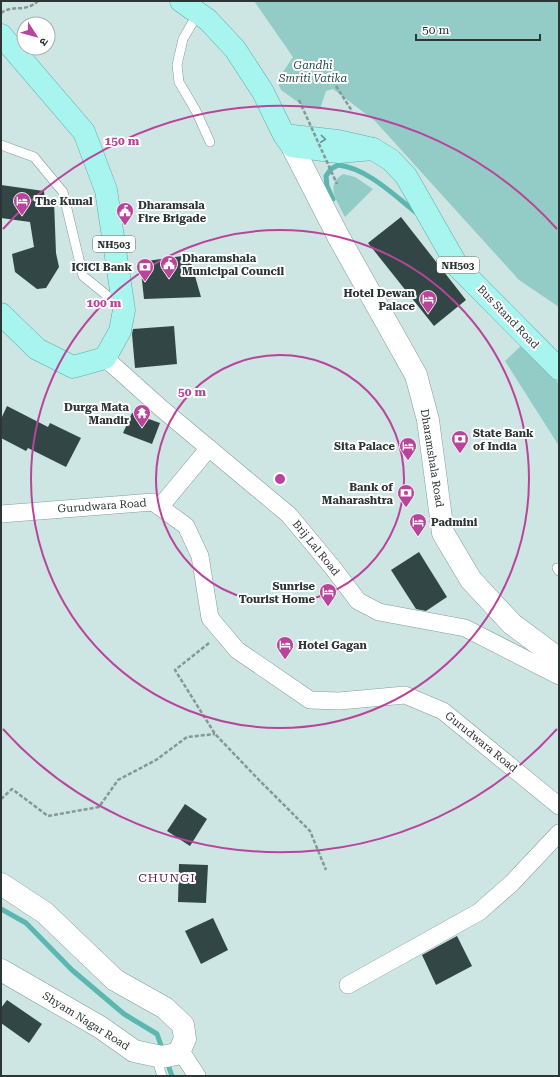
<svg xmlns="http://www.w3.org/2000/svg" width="560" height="1077" viewBox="0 0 560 1077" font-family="'Roboto Serif','Noto Sans Devanagari',serif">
<rect width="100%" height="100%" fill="#cde6e3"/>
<g fill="#93ccc7">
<polygon points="254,1 559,1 559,307 519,280 375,121 333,89 326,91 320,109 302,105 281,90 277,81 293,57"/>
<path d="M343,174L355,177L373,189L345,217C338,202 324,185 343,174Z"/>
<polygon points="525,342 559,384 559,446 505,361"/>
</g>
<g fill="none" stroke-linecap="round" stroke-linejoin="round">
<g stroke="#5cb7b1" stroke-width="5">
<path d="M333,199L327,186L326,176L331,169L338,165C367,168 395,196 418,214"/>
<polyline points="1,909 26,923 72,970 124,1014 157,1034 163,1051"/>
<polyline points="167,1062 172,1076"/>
</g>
</g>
<g fill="#324745">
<polygon points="1,185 44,191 45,202 54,201 56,253 59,267 46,288 37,289 15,272 12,254 34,247 30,222 1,218"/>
<polygon points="401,217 466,300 434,326 368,243"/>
<polygon points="189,255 201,297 144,299 140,262"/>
<polygon points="174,326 177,364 135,368 132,334 133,329"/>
<polygon points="7,406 48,427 50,423 81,438 66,467 28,448 26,451 1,438 1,419"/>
<polygon points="132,413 160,423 152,444 123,433"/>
<polygon points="419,552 447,597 426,611 416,609 391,570"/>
<polygon points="185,804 207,819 190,846 167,831"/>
<polygon points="179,864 208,865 206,903 178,902"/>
<polygon points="213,918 228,950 201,964 185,931"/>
<polygon points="457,936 472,966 436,985 422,955"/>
<polygon points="7,1000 42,1024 29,1043 1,1023 1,1008"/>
</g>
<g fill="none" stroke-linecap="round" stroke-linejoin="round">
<defs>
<g id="lane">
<polyline points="198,13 183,39 177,65 179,82 196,111 210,142"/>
<polyline points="1,145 34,157 63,192 83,276 120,306"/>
<polyline points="557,568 559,571"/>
<polyline points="156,1057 162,1076"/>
</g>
<g id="street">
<polyline points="105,358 162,409 289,515 333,568 358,601 379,612 465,628 559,676"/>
<polyline points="160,507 209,448"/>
<polyline points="1,514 153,502 186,526 200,556 210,618 237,650 310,700 339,701 405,695 443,711 559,806"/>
<polyline points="348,985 479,912 512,883 559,833"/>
<polyline points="180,1050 197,1076"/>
</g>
<g id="secondary">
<polyline points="292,146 338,236 416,375 428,420 443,533 471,580 512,624 559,659"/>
<polyline points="1,884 45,913 115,980 165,1008 183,1025 185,1039 180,1050 176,1054 162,1057 134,1051 100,1027 1,970"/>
</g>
<g id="primary">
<polyline points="181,1 208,20 235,49 263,92 284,135 292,146 339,152 373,149 338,141 284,135"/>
<polyline points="1,35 84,132 106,190 124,310 120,331 105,358 73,367 37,349 1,314"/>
<polyline points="373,149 391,160 406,176 458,267 559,369"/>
</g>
</defs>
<use href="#lane" stroke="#849c99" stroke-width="10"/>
<use href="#street" stroke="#849c99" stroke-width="18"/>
<use href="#secondary" stroke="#849c99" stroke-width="23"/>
<use href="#primary" stroke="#57aea7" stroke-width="23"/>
<g stroke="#869896" stroke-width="2.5" stroke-dasharray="4 2" stroke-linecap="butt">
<path d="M1,13C14,4 25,13 38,1"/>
<polyline points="336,86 352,111"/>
<polyline points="209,643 175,670 215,734 259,780 310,831 326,870"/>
<polyline points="1,799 12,789 48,816 99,807 118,780 156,760 187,737 215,734"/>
</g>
<use href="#lane" stroke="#fff" stroke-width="9"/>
<use href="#street" stroke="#fff" stroke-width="17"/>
<use href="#secondary" stroke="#fff" stroke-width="22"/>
<use href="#primary" stroke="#a8f5ef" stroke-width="22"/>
<polyline stroke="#869896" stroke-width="2.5" stroke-dasharray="4 2" stroke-linecap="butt" points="299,100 337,184"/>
</g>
<defs><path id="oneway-chevron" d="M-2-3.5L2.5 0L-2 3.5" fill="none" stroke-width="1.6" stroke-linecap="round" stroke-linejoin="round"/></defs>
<use stroke="#6a9692" href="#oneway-chevron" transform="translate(323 139) rotate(6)"/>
<g fill="none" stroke="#b9449b" stroke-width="2">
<circle cx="280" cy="479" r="124"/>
<circle cx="280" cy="479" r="249"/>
<path d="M557 729A373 373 0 0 1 3 729M3 229A373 373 0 0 1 557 229"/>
</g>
<defs>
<symbol id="hotel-pin" viewBox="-11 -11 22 30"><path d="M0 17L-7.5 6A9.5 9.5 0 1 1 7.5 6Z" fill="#b9449b" stroke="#fff"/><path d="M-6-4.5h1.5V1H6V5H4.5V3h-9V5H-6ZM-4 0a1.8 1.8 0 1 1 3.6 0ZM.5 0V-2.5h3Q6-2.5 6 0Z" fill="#fff"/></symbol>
<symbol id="civic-pin" viewBox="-11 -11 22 30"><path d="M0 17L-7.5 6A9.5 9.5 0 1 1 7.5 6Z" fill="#b9449b" stroke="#fff"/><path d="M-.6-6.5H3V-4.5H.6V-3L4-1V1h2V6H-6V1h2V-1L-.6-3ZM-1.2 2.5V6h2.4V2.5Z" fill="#fff"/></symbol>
<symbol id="bank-pin" viewBox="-11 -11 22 30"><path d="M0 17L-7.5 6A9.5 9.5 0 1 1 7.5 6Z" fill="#b9449b" stroke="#fff"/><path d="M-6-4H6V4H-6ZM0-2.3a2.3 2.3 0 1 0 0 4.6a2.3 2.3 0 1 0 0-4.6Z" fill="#fff"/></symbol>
<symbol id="temple-pin" viewBox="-11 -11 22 30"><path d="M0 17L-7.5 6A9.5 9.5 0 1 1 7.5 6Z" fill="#b9449b" stroke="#fff"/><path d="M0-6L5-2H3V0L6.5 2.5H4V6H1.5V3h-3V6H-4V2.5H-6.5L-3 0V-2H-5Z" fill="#fff"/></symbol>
</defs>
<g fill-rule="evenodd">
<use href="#hotel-pin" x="12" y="191" width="20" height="27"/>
<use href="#civic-pin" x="115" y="201" width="20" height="27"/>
<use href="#civic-pin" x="159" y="254" width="20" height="27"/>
<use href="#bank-pin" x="135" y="257" width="20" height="27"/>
<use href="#hotel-pin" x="418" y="289" width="20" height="27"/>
<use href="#temple-pin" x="132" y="403" width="20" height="27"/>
<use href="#bank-pin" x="450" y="429" width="20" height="27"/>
<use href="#hotel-pin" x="398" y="436" width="20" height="27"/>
<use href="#bank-pin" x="396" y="483" width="20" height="27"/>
<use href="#hotel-pin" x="408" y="512" width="20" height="27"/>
<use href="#hotel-pin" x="318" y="582" width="20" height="27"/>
<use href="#hotel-pin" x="275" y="635" width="20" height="27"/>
</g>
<g text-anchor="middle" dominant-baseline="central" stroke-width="4" stroke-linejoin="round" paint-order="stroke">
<g fill="#fff" stroke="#6b7272" stroke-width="1">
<rect x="93" y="236" width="42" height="16" rx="3"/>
<rect x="437" y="257" width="42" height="16" rx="3"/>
</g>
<g font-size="10" font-weight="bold" fill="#2c3635">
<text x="114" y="244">NH503</text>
<text x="458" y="265">NH503</text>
</g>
<g font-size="11" font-style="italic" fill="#254e4b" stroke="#fff">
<text x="313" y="65">Gandhi<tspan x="313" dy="13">Smriti Vatika</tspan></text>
</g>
<g font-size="11" font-weight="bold" fill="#2c3635" stroke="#fff" text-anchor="start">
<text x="35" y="201">The Kunal</text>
<text x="138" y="205">Dharamsala<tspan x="138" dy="13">Fire Brigade</tspan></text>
<text x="182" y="258">Dharamshala<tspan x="182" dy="13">Municipal Council</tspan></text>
<text x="132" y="267" text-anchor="end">ICICI Bank</text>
<text x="415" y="293" text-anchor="end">Hotel Dewan<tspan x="415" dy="13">Palace</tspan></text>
<text x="129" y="407" text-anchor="end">Durga Mata<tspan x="129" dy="13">Mandir</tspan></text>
<text x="473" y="433">State Bank<tspan x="473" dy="13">of India</tspan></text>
<text x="395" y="446" text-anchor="end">Sita Palace</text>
<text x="393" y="487" text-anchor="end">Bank of<tspan x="393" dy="13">Maharashtra</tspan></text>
<text x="431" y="522">Padmini</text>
<text x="315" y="586" text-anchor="end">Sunrise<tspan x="315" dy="13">Tourist Home</tspan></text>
<text x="298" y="645">Hotel Gagan</text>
</g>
<g font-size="11" fill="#2c3635" stroke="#fff">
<text transform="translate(508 317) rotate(46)">Bus Stand Road</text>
<text transform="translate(432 458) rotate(81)">Dharamshala Road</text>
<text transform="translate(102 506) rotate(-4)">Gurudwara Road</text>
<text transform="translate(316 548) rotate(51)">Brij Lal Road</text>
<text transform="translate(481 742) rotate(39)">Gurudwara Road</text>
<text transform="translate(86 1021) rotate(32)">Shyam Nagar Road</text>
</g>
<g font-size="12" letter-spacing="1" fill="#5c234d" stroke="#fff">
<text x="167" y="878">CHUNGI</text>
</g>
</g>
<circle cx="280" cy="479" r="6" fill="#b9449b" stroke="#fff" stroke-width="2"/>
<g font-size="12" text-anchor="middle" font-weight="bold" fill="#b9449b" stroke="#fff" stroke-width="4" stroke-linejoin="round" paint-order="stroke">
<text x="122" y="145">150 m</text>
<text x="104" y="307">100 m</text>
<text x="192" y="396">50 m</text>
</g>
<rect width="560" height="1077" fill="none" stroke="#2c3635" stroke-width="4"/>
<g transform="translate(36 36) rotate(126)"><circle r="19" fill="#ffffff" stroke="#abafae"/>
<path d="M0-3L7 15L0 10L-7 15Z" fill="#b9449b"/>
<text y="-6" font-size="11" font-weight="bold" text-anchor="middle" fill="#2c3635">उ</text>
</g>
<path d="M416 34v6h124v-6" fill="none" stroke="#2c3635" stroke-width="2"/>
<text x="422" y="34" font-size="12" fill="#2c3635" stroke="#ffffff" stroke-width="3" paint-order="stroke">50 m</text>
</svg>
